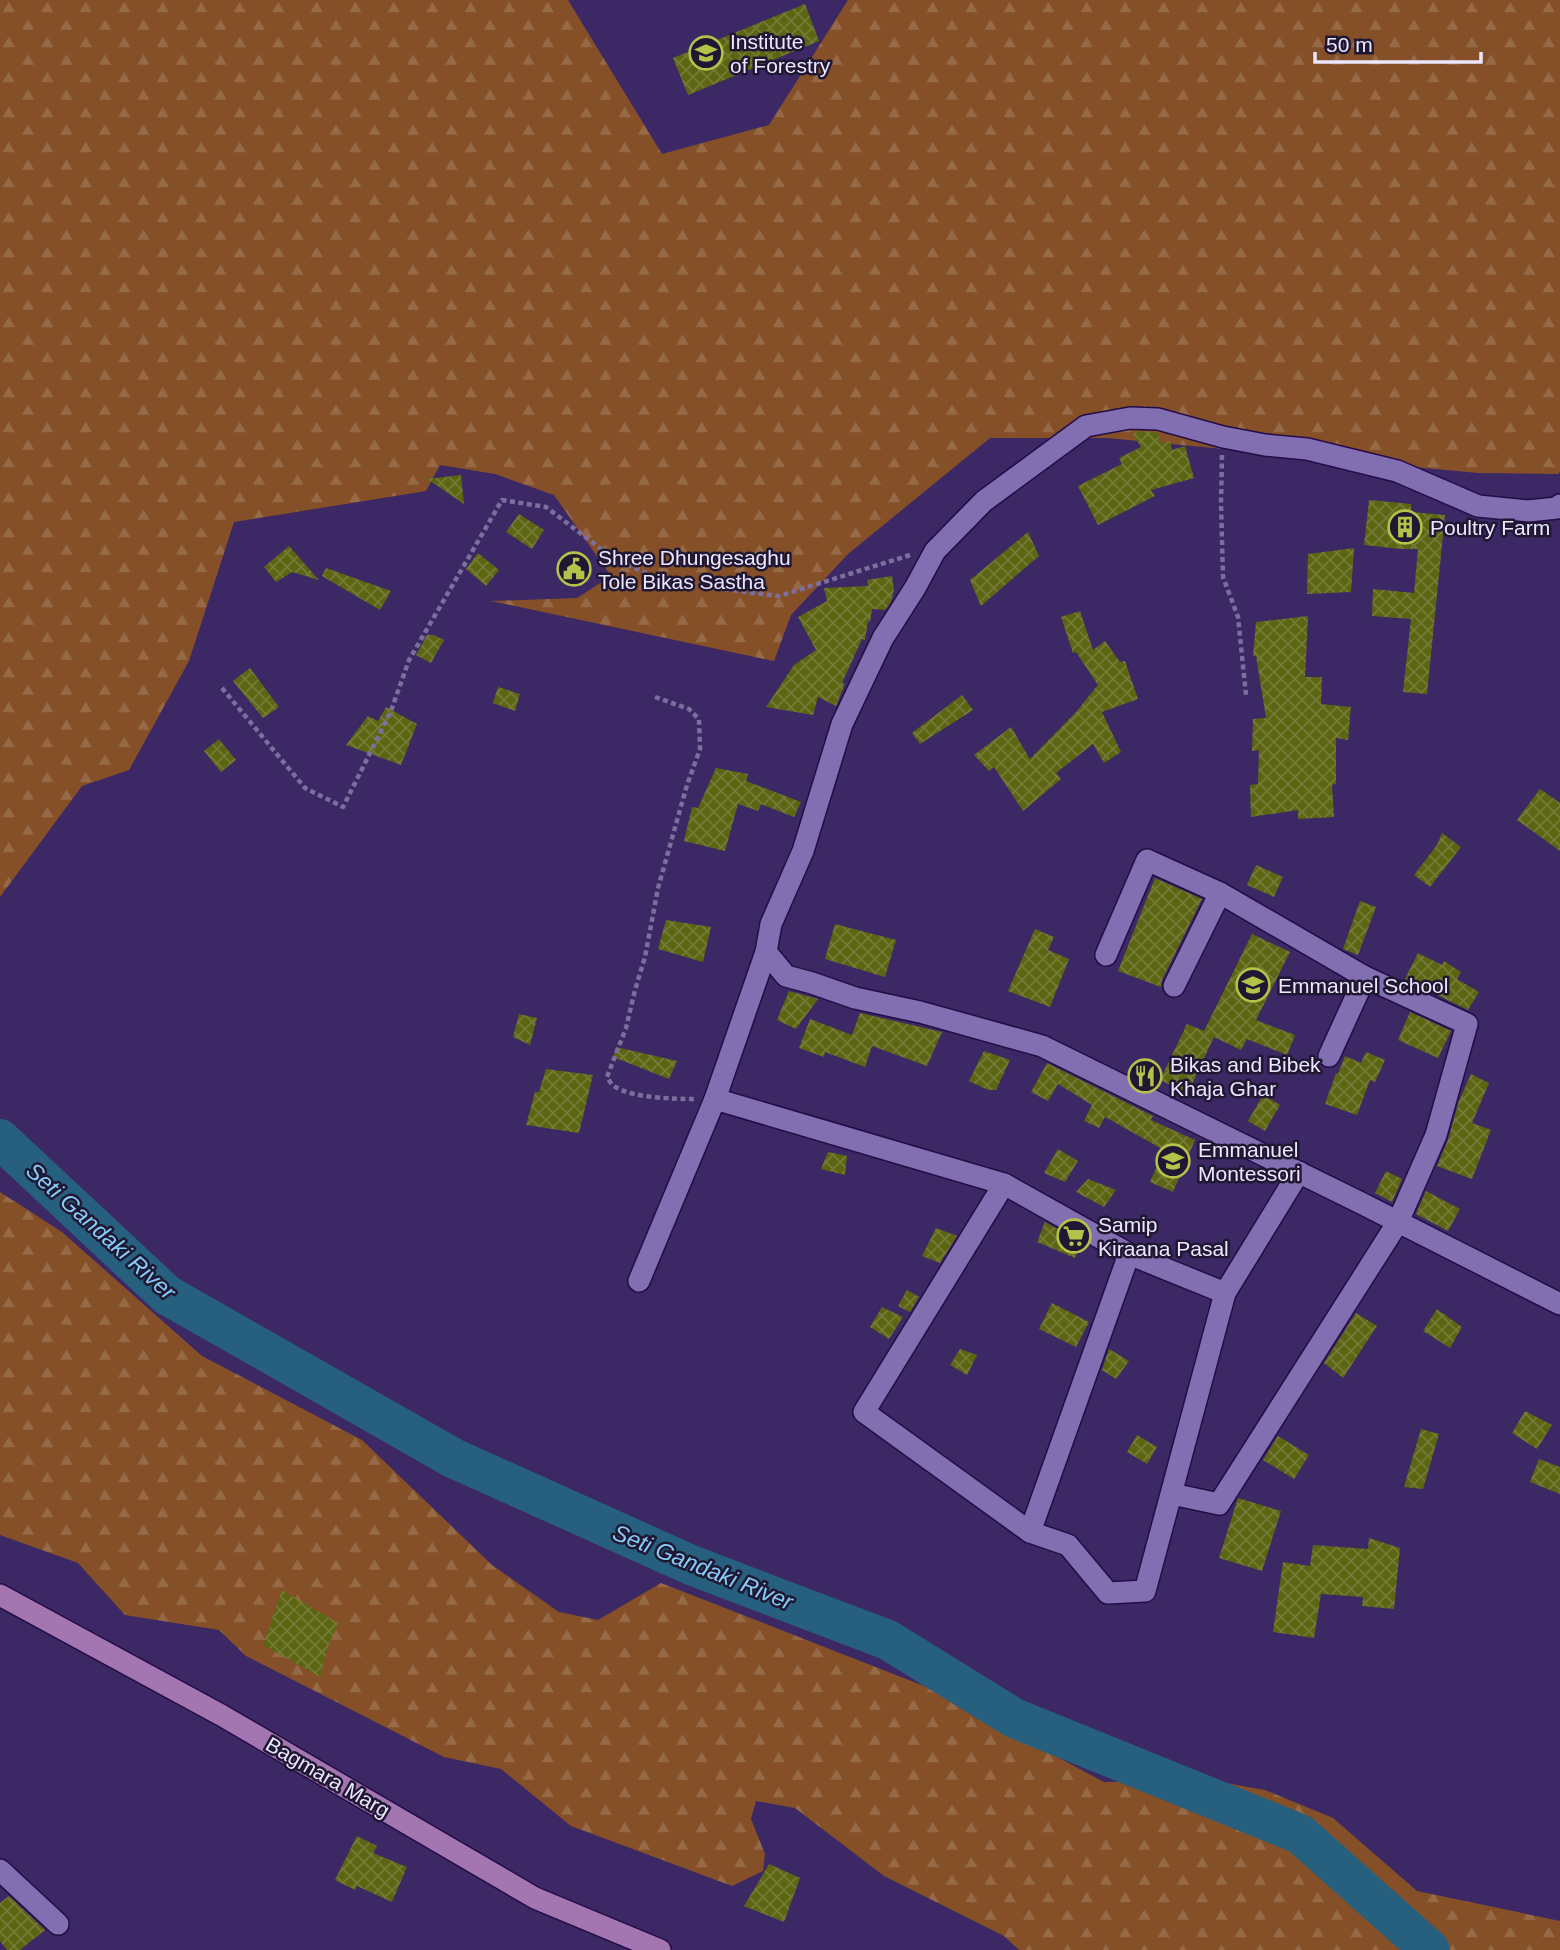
<svg xmlns="http://www.w3.org/2000/svg" width="1560" height="1950" viewBox="0 0 1560 1950" font-family="Arial,sans-serif">
<defs>
<pattern id="forest-firs" width="22" height="20" patternUnits="userSpaceOnUse" patternTransform="scale(1.75)"><rect width="22" height="20" fill="#855027"/><path d="M5 1l3.5 6h-7zM16 11l3.5 6h-7z" fill="#966947"/></pattern>
<pattern id="building-cross-hatch" width="8" height="8" patternUnits="userSpaceOnUse" patternTransform="scale(1.75)"><rect width="8" height="8" fill="#5c6512"/><path d="M0 0l8 8M0 8l8-8" fill="none" stroke="#747b36"/></pattern>
</defs>
<rect width="100%" height="100%" fill="#3c2864"/>
<g fill="url(#forest-firs)">
<polygon points="0,0 568,0 662,154 769,125 848,0 1560,0 1560,472 1558,474 1478,473 1107,438 990,438 848,554 791,615 774,661 491,601 577,598 611,576 554,495 495,474 440,465 426,491 234,522 189,661 129,770 82,786 0,897"/>
<polygon points="0,1192 62,1232 202,1356 362,1440 492,1565 559,1612 598,1620 661,1583 924,1686 1104,1782 1209,1780 1265,1790 1333,1818 1417,1891 1560,1921 1560,1950 1019,1950 1004,1936 884,1876 795,1808 756,1801 751,1819 765,1854 763,1871 732,1886 571,1826 501,1769 444,1757 246,1656 219,1630 125,1615 78,1563 0,1535"/>
</g>
<g fill="none" stroke-linecap="round" stroke-linejoin="round">
<polyline stroke="#275f7e" stroke-width="40" points="0,1139 167,1295 453,1458 691,1565 888,1640 1014,1718 1300,1834 1430,1950"/>
</g>
<g fill="url(#building-cross-hatch)">
<polygon points="805,4 819,41 688,95 673,58"/>
<polygon points="1138,431 1157,432 1162,443 1170,441 1172,450 1185,446 1194,478 1151,490 1155,496 1098,525 1078,486 1122,464 1119,458 1141,447 1133,434"/>
<polygon points="461,475 464,504 427,479"/>
<polygon points="1369,500 1411,504 1411,512 1445,515 1427,694 1403,692 1411,619 1372,616 1373,589 1414,593 1418,549 1401,549 1364,545"/>
<polygon points="519,514 544,530 532,549 506,532"/>
<polygon points="1028,532 1039,556 981,606 970,580"/>
<polygon points="289,546 319,580 292,572 276,582 264,567"/>
<polygon points="1354,548 1351,592 1307,594 1308,554"/>
<polygon points="478,553 499,570 486,586 466,569"/>
<polygon points="326,568 391,591 380,610 322,576"/>
<polygon points="892,576 894,590 891,602 885,610 872,609 870,622 868,621 865,640 862,639 842,683 845,684 836,706 818,697 813,715 766,707 794,665 816,650 798,617 827,601 824,588 868,586 867,580"/>
<polygon points="1080,611 1093,650 1105,641 1120,662 1125,661 1138,699 1102,712 1121,752 1104,763 1093,744 1056,773 1061,779 1023,811 994,767 989,771 974,755 1011,727 1030,759 1076,712 1098,685 1076,652 1073,653 1061,617"/>
<polygon points="1308,616 1305,677 1322,677 1321,704 1351,707 1348,740 1336,738 1336,784 1332,785 1334,817 1298,819 1298,810 1251,817 1250,785 1258,784 1259,750 1252,751 1253,719 1266,718 1256,656 1253,656 1256,622"/>
<polygon points="427,635 434,635 444,640 431,663 416,655"/>
<polygon points="250,668 279,707 263,718 233,681"/>
<polygon points="498,687 520,694 515,711 493,703"/>
<polygon points="962,695 973,710 920,744 912,733"/>
<polygon points="386,707 417,724 401,765 346,745 368,716 378,721"/>
<polygon points="219,739 236,760 221,772 204,751"/>
<polygon points="716,768 748,774 746,781 801,802 794,817 761,804 758,811 738,804 725,851 684,841 692,807 698,808"/>
<polygon points="1540,789 1560,803 1560,851 1517,820"/>
<polygon points="1442,833 1461,847 1430,887 1414,875 1437,845"/>
<polygon points="1256,865 1283,877 1274,897 1247,885"/>
<polygon points="1155,878 1202,899 1162,980 1161,987 1118,971"/>
<polygon points="1360,901 1376,907 1358,955 1343,949"/>
<polygon points="666,920 711,927 703,962 658,949"/>
<polygon points="835,924 896,940 885,977 825,959"/>
<polygon points="1035,929 1054,937 1048,950 1069,959 1050,1007 1008,991"/>
<polygon points="1252,934 1290,952 1256,1020 1295,1035 1287,1055 1247,1039 1241,1050 1214,1037 1188,1093 1160,1080 1187,1024 1204,1031"/>
<polygon points="1418,953 1442,965 1444,961 1461,972 1457,979 1479,992 1468,1010 1405,979"/>
<polygon points="789,991 818,999 796,1029 777,1020"/>
<polygon points="1410,1012 1451,1031 1438,1058 1398,1040"/>
<polygon points="860,1013 942,1032 927,1066 872,1046 865,1067 825,1052 824,1057 799,1048 810,1019 852,1035"/>
<polygon points="519,1014 537,1018 530,1045 513,1037"/>
<polygon points="616,1047 677,1061 669,1079 613,1057"/>
<polygon points="984,1051 1010,1060 996,1090 988,1090 969,1081"/>
<polygon points="1366,1052 1385,1060 1375,1082 1370,1080 1357,1115 1325,1104 1336,1073 1338,1074 1345,1056 1361,1063"/>
<polygon points="1047,1063 1153,1116 1151,1120 1195,1140 1173,1192 1150,1182 1164,1150 1105,1117 1099,1128 1084,1121 1092,1105 1058,1084 1048,1101 1031,1092"/>
<polygon points="546,1069 593,1075 579,1133 526,1125 535,1092 539,1092"/>
<polygon points="1471,1074 1489,1083 1472,1123 1491,1130 1472,1179 1437,1166 1448,1140 1459,1101"/>
<polygon points="1263,1095 1280,1105 1265,1131 1248,1121"/>
<polygon points="1058,1149 1078,1161 1065,1182 1044,1173"/>
<polygon points="828,1152 847,1156 845,1175 821,1169"/>
<polygon points="1386,1171 1402,1179 1392,1202 1375,1193"/>
<polygon points="1088,1179 1116,1190 1104,1207 1076,1192"/>
<polygon points="1426,1191 1460,1209 1448,1231 1416,1214"/>
<polygon points="1045,1222 1081,1242 1075,1258 1037,1242"/>
<polygon points="936,1228 957,1236 940,1263 922,1256"/>
<polygon points="907,1290 919,1297 910,1312 898,1306"/>
<polygon points="1052,1303 1089,1322 1076,1347 1039,1329"/>
<polygon points="882,1307 903,1317 889,1339 870,1327"/>
<polygon points="1437,1309 1462,1327 1450,1348 1423,1331"/>
<polygon points="1356,1313 1377,1326 1343,1378 1324,1363"/>
<polygon points="960,1349 977,1355 967,1375 950,1365"/>
<polygon points="1109,1349 1129,1361 1116,1379 1102,1370"/>
<polygon points="1525,1411 1552,1425 1537,1449 1512,1433"/>
<polygon points="1421,1429 1439,1434 1423,1489 1404,1487"/>
<polygon points="1137,1435 1157,1447 1147,1464 1127,1452"/>
<polygon points="1278,1436 1309,1455 1294,1479 1263,1460"/>
<polygon points="1539,1459 1560,1467 1560,1494 1530,1482"/>
<polygon points="1238,1498 1281,1511 1262,1571 1219,1558"/>
<polygon points="1369,1538 1400,1548 1394,1609 1362,1606 1363,1597 1321,1594 1314,1638 1273,1632 1283,1562 1310,1566 1313,1545 1368,1549"/>
<polygon points="282,1590 338,1623 328,1647 320,1677 263,1645"/>
<polygon points="357,1836 377,1846 373,1853 407,1867 392,1902 357,1886 355,1890 335,1880"/>
<polygon points="769,1864 800,1878 784,1922 744,1906"/>
<polygon points="9,1896 45,1930 20,1950 7,1950 0,1941 0,1903"/>
</g>
<g fill="none" stroke-linecap="round" stroke-linejoin="round">
<defs>
<g id="street">
<polyline points="1560,505 1557,508 1528,511 1478,506 1397,471 1307,449 1265,445 1223,437 1158,419 1130,418 1086,426 984,501 935,551 915,588 883,638 842,724 803,851 771,924 766,952 786,976 812,983 855,998 920,1012 1042,1046 1359,1202 1560,1304"/>
<polyline points="1106,955 1147,860 1220,893 1365,977 1467,1024 1436,1135 1398,1222 1219,1504 1172,1494"/>
<polyline points="1174,986 1220,893"/>
<polyline points="1329,1056 1365,977"/>
<polyline points="715,1099 1004,1184 864,1412 1030,1532 1068,1545 1108,1593 1145,1591 1225,1293 1299,1172"/>
<polyline points="1004,1184 1129,1254 1030,1532"/>
<polyline points="1129,1254 1225,1293"/>
<polyline points="639,1281 715,1099 766,952"/>
<polyline points="0,1870 58,1924"/>
</g>
<polyline id="secondary" points="0,1595 221,1715 535,1898 660,1950"/>
</defs>
<use href="#street" stroke="#240c47" stroke-width="24"/>
<use href="#secondary" stroke="#240c47" stroke-width="24"/>
<g stroke="#7d6f9d" stroke-width="4.5" stroke-dasharray="5 3.5" stroke-linecap="butt">
<polyline points="1222,455 1221,503 1223,577 1238,617 1246,695"/>
<polyline points="222,688 305,788 343,807 391,711 409,660 502,500 546,507 613,558 666,582 779,596 910,555"/>
<path d="M655,697L689,709L699,719L700,749L687,785L658,888L645,957L635,990L626,1028L607,1077C609,1080 611,1084 614,1086C631,1098 673,1099 694,1099"/>
</g>
<use href="#street" stroke="#816fb2" stroke-width="21"/>
<use href="#secondary" stroke="#a376b2" stroke-width="21"/>
</g>
<defs>
<symbol id="university-ring" viewBox="-11 -11 22 22"><circle r="9.5" fill="#201833" stroke="#b4c24a" stroke-width="1.5"/><path d="M0-5L7-2L0 1L-7-2ZM-4 1L0 2.5L4 1V4Q0 6-4 4Z" fill="#b4c24a"/></symbol>
<symbol id="building-ring" viewBox="-11 -11 22 22"><circle r="9.5" fill="#201833" stroke="#b4c24a" stroke-width="1.5"/><path d="M-4-6H4V6H1V3H-1V6H-4ZM-2.5-4.3h1.7v1.8h-1.7ZM.8-4.3h1.7v1.8H.8ZM-2.5-1h1.7V.8h-1.7ZM.8-1h1.7V.8H.8Z" fill="#b4c24a"/></symbol>
<symbol id="civic-ring" viewBox="-11 -11 22 22"><circle r="9.5" fill="#201833" stroke="#b4c24a" stroke-width="1.5"/><path d="M-.6-6.5H3V-4.5H.6V-3L4-1V1h2V6H-6V1h2V-1L-.6-3ZM-1.2 2.5V6h2.4V2.5Z" fill="#b4c24a"/></symbol>
<symbol id="school-ring" viewBox="-11 -11 22 22"><circle r="9.5" fill="#201833" stroke="#b4c24a" stroke-width="1.5"/><path d="M0-5L7-2L0 1L-7-2ZM-4 1L0 2.5L4 1V4Q0 6-4 4Z" fill="#b4c24a"/></symbol>
<symbol id="restaurant-ring" viewBox="-11 -11 22 22"><circle r="9.5" fill="#201833" stroke="#b4c24a" stroke-width="1.5"/><path d="M-5-6h1v4h1v-4h1v4h1v-4h1v5L-1.5 .5V6h-2V.5L-5-1ZM5-6V6H3V1.5H1.5Q1.5-4 5-6Z" fill="#b4c24a"/></symbol>
<symbol id="supermarket-ring" viewBox="-11 -11 22 22"><circle r="9.5" fill="#201833" stroke="#b4c24a" stroke-width="1.5"/><path d="M-6-5.5h2.5l.6 2H6L4.5 2H-2.5L-4.4-4H-6ZM-1.5 3.2a1.3 1.3 0 1 0 .1 0ZM3 3.2a1.3 1.3 0 1 0 .1 0Z" fill="#b4c24a"/></symbol>
</defs>
<g fill-rule="evenodd">
<use href="#university-ring" x="687" y="34" width="38" height="38"/>
<use href="#building-ring" x="1386" y="508" width="38" height="38"/>
<use href="#civic-ring" x="555" y="550" width="38" height="38"/>
<use href="#school-ring" x="1234" y="966" width="38" height="38"/>
<use href="#restaurant-ring" x="1126" y="1057" width="38" height="38"/>
<use href="#school-ring" x="1154" y="1142" width="38" height="38"/>
<use href="#supermarket-ring" x="1055" y="1217" width="38" height="38"/>
</g>
<g text-anchor="middle" dominant-baseline="central" stroke-width="5" stroke-linejoin="round" paint-order="stroke">
<g font-size="21" fill="#ece7fe" stroke="#201833" text-anchor="start">
<text x="730" y="41">Institute<tspan x="730" dy="24">of Forestry</tspan></text>
<text x="1430" y="527">Poultry Farm</text>
<text x="598" y="557">Shree Dhungesaghu<tspan x="598" dy="24">Tole Bikas Sastha</tspan></text>
<text x="1278" y="985">Emmanuel School</text>
<text x="1170" y="1064">Bikas and Bibek<tspan x="1170" dy="24">Khaja Ghar</tspan></text>
<text x="1198" y="1149">Emmanuel<tspan x="1198" dy="24">Montessori</tspan></text>
<text x="1098" y="1224">Samip<tspan x="1098" dy="24">Kiraana Pasal</tspan></text>
</g>
<g font-size="21" fill="#ece7fe" stroke="#201833">
<text transform="translate(328 1777) rotate(30)">Bagmara Marg</text>
</g>
<g font-size="23" font-style="italic" fill="#85cdf8" stroke="#201833">
<text transform="translate(101 1231) rotate(42)">Seti Gandaki River</text>
<text transform="translate(703 1567) rotate(22)">Seti Gandaki River</text>
</g>
</g>
<path d="M1315 52v10h166v-10" fill="none" stroke="#ece7fe" stroke-width="3.5"/>
<text x="1326" y="52" font-size="21" fill="#ece7fe" stroke="#201833" stroke-width="5" paint-order="stroke">50 m</text>
</svg>
